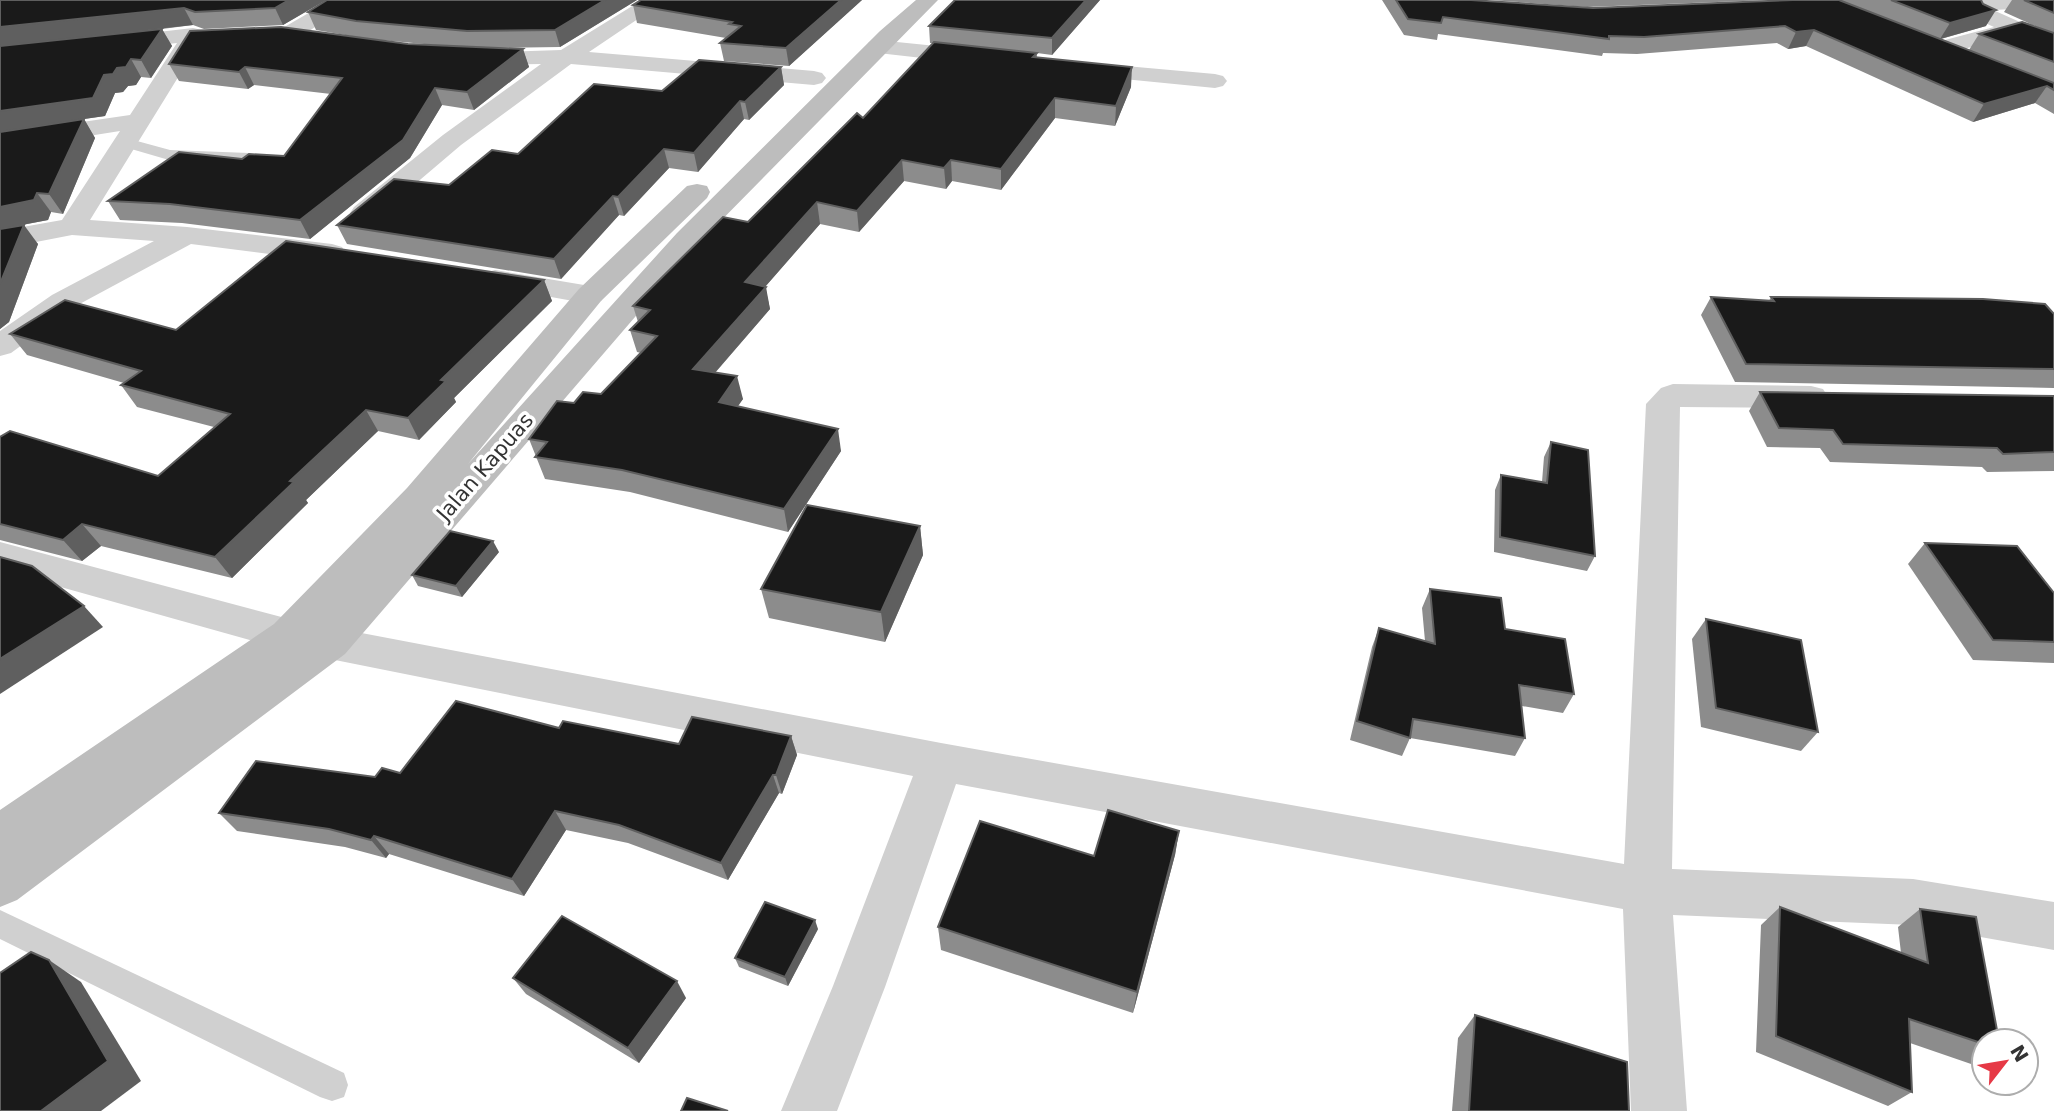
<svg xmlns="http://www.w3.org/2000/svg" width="2054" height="1111" viewBox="0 0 2054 1111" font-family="'DejaVu Sans',sans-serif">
<rect width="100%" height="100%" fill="#fff"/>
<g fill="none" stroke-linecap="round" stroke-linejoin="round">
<g fill="#d0d0d0" fill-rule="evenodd">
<polygon points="126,138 170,150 249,153 257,158 249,163 169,160 121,146 118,143"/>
<polygon points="0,910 344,1073 348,1085 344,1097 332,1101 320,1097 0,939"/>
</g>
<g fill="#d0d0d0" fill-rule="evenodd">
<polygon points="331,0 356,0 297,39 281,39 278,34 281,29"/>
<polygon points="642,0 666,0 589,52 814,71 822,73 826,78 822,83 814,85 571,64 461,145 374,219 364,221 354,219 350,213 354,207 443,135 541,64 474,65 466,63 463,58 466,53 561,50"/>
<polygon points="1980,0 2054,0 2054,7 1993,10 2054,37 2054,52 2012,36 1938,56 1930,54 1927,49 1930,44 1994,27 1974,18 1969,7"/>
<path d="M193,28C211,33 228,29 246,33L249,38L246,43L198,45L90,220L187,227L332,244L342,247L346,253L342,259L332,262L191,244L74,307L11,353L0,356V331L52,295L154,241L72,235L0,249V231L62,220L120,131L0,150V134L130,115L177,43L114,50L106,48L103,43L106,38Z"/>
<polygon points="877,40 976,50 984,52 987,57 984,62 976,64 869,52 866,47 869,42"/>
<polygon points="1081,62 1215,74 1223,76 1227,81 1223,86 1215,88 1073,74 1069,69 1073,64"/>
<polygon points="495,270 590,286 601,289 605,295 601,301 590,304 484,285 480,279 484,273"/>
<polygon points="1673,384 1811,386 1823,389 1828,397 1823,405 1811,408 1680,407 1672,869 1913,879 2054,902 2054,950 1913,925 1673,915 1687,1111 1631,1111 1623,909 956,784 885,987 837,1111 781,1111 833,986 913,776 330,659 315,654 309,643 315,632 330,627 941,743 1624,864 1646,404 1661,388"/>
<polygon points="0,542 289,619 304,624 310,635 304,646 289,651 0,570"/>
</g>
<polygon fill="#bdbdbd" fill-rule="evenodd" points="916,0 938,0 697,245 345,654 17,900 0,907 0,810 274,624 407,488 579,289 687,186 697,184 707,186 710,192 707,198 601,301 468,464 677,233 880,31"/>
</g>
<g fill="#8c8c8c" fill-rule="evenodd">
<polygon points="0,0 326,0 283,25 204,29 193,25 162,29 172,46 151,78 141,77 136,85 128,86 123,92 115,93 105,116 84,119 95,138 63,214 51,212 48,220 17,226 38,244 9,322 0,329"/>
<path d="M327,0H637L560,47L496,48L523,49L529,67L474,110L442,105L410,158L310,239L182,223L120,220L108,201L242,159L284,156L331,94L254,85L248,89L179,81L169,64L357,37L316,30L308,12ZM370,39L446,46L408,44Z"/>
<polygon points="641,0 862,0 789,66 724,61 720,43 726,38 637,23 633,5"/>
<polygon points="1100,0 1052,55 1037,53 1037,57 1131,87 1115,126 1055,118 1001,190 952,181 946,189 904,181 859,232 820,224 765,287 770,309 715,373 743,399 737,406 841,451 788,532 630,492 545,479 529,439 574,403 601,394 641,353 637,352 630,330 638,322 633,306 748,222 863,118 933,43 930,43 929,26"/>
<polygon points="1382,0 1471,0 1593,8 1841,0 1981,0 1986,26 1941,39 1969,50 1979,34 2042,29 2004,12 2012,0 2054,0 2054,114 2035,103 1973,122 1806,46 1788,49 1777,43 1637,54 1603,53 1602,56 1438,34 1437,40 1404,35"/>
<polygon points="1490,0 1769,0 1587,7"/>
<polygon points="781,67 784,85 749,120 744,119 698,172 669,168 624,216 619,215 561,279 347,244 337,225 449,185 518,154 662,91"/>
<polygon points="544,280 552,301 454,398 456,402 419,440 378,431 306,500 308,503 232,578 101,546 82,561 0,540 0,437 158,476 214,427 137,407 121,385 124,383 27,355 10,334 176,330"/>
<polygon points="1711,297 1769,301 1771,297 2054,314 2054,388 1735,382 1701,315"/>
<polygon points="1760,392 2054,396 2054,471 1987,472 1982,467 1830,462 1820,448 1767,447 1749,411"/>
<polygon points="1551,442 1595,556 1587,571 1494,552 1495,490 1501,475 1542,482 1544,457"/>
<polygon points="920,526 923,555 885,642 769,618 761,589"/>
<polygon points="1925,543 2054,593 2054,663 1973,660 1908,564"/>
<polygon points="499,552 462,597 418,586 412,575"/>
<polygon points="1430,589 1505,629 1574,694 1563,713 1522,706 1525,738 1515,756 1410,738 1402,756 1350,740 1372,647 1379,628 1425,641 1422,608"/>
<polygon points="1706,619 1818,732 1801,751 1701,727 1692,639"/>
<polygon points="559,728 679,744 791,736 797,755 782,794 779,793 728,880 628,843 566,830 524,896 389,854 386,858 345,847 237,831 219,813 375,777 400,773"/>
<polygon points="1179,831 1175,855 1133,1013 941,950 938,927 1094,856"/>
<polygon points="1780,907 1901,953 1898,927 1920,909 1984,1041 1984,1060 1974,1065 1910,1043 1912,1092 1888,1106 1756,1052 1761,925"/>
<polygon points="818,929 788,986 739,967 735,958"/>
<polygon points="513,978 686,998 639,1063 526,994"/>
<polygon points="1475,1015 1629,1111 1452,1111 1458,1038"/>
</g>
<g fill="#5f5f5f">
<polygon points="289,0 326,0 283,25 275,8"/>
<polygon points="605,0 637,0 560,47 555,30"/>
<polygon points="841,0 862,0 789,66 786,48"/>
<polygon points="1086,0 1100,0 1052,55 1052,38"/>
<polygon points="184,8 193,25 0,46 0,27"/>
<polygon points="1996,10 1986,26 1940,39 1950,23"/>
<polygon points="162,29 172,46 151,78 141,60"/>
<polygon points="1814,30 1806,46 1788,49 1796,32"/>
<polygon points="523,49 529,67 474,110 467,92"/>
<polygon points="131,59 141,77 136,85 128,86 123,92 115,93 105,116 84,119 95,138 63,214 49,194 0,131 0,111 104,75"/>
<polygon points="245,67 254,85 248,89 239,72"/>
<polygon points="781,67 784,85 749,120 745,102"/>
<polygon points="1132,67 1131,87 1115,126 1116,106"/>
<polygon points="2047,86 2035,103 1973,122 1984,104"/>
<polygon points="435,88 442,105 410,158 310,239 300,220"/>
<polygon points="1055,98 1055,118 1001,190 1001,169"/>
<polygon points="740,101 744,119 698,172 694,153"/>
<polygon points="664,149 669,168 624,216 618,197"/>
<polygon points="902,160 904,181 859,232 857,211"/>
<polygon points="951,160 952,181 946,189 944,168"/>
<polygon points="37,193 51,212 48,220 0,229 0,207"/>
<polygon points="613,196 619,215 561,279 554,259"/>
<polygon points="817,202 820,224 750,304 745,282"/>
<polygon points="24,225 38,244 9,322 0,329 0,284"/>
<polygon points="544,280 552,301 454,398 456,402 419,440 408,418 441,380"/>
<polygon points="766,287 770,309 699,391 693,369"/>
<polygon points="737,376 743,399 725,425 719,402"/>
<polygon points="366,410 378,431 306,500 308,503 232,578 215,557 290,481"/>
<polygon points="838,429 841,451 788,532 784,509"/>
<polygon points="82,524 101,546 82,561 63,540"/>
<polygon points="920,526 923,555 885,642 881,612"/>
<polygon points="493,541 499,552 462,597 456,586"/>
<polygon points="84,606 103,627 0,694 0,659"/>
<polygon points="791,736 797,755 782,794 776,775"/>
<polygon points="773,775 779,793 728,880 721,863"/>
<polygon points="555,811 566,830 524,896 512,879"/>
<polygon points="1179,831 1175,855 1133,1013 1137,992"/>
<polygon points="374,836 389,854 386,858 371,840"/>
<polygon points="815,920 818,929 788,986 785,977"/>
<polygon points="49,960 81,982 141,1081 101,1111 41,1111"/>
<polygon points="677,981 686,998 639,1063 628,1048"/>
</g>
<g fill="#1a1a1a" stroke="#5f5f5f" stroke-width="2">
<polygon points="0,0 289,0 275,8 195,12 184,8 0,27"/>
<polygon points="327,0 605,0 555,30 467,31 356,21 308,12"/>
<polygon points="641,0 841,0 786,48 720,43 741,26 729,24 732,22 633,5"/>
<polygon points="955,0 1086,0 1052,38 929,26"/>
<polygon points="1396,0 1471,0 1593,8 1793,0 1839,0 2054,83 2054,90 2047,86 1984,104 1814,30 1796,32 1785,26 1644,37 1609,36 1609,39 1443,17 1441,23 1408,19"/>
<polygon points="1891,0 1981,0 1983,4 1996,10 1950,23"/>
<polygon points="2024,0 2054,0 2054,13"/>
<polygon points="2022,22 2054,33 2054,62 1979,34"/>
<polygon points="281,27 408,44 523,49 467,92 435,88 403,140 300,220 170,204 108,201 179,152 242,159 249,154 284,156 342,78 245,67 239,72 169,64 190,31"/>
<polygon points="162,29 141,60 131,59 126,67 117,68 113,74 104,75 93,98 0,111 0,46"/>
<polygon points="934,42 1037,53 1033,57 1132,67 1116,106 1055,98 1001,169 951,160 944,168 902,160 857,211 817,202 745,282 766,287 693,369 737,376 719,402 838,429 784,509 622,470 535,457 547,442 529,439 557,401 574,403 583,392 601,394 657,336 630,330 650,310 633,306 723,217 748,222 857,113 863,118"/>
<polygon points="699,60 781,67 745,102 740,101 694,153 664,149 618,197 613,196 554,259 337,225 394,179 449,185 492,150 518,154 594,84 662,91"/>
<polygon points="84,119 49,194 37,193 34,200 0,207 0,132"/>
<polygon points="24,225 0,284 0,229"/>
<polygon points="286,241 544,280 441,380 446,381 408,418 366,410 290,481 294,482 215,557 82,524 63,540 0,524 0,437 10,431 158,476 230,414 121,385 141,371 10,334 65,300 176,330"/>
<polygon points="1711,297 1774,301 1771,297 1983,299 2045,304 2054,314 2054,369 1746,364"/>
<polygon points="1760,392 2054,396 2054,452 2003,454 1997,448 1843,444 1833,430 1779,428"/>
<polygon points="1551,442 1588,450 1595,556 1500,537 1501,475 1547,483"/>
<polygon points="807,505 920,526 881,612 761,589"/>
<polygon points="450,531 493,541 456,586 412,575"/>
<polygon points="1925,543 2017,546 2054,593 2054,642 1993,640"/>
<polygon points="0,557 32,566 84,606 0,659"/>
<polygon points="1430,589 1501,598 1505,629 1565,639 1574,694 1519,685 1525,738 1413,719 1410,738 1357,721 1379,628 1435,644"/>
<polygon points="1706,619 1801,640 1818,732 1716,708"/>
<polygon points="456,701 559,728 563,721 679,744 692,717 791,736 776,775 773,775 721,863 619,825 555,811 512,879 374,836 371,840 329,829 219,813 256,761 375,777 382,768 400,773"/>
<polygon points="1108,810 1179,831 1137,992 938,927 980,821 1094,856"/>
<polygon points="765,902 815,920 785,977 735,958"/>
<polygon points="1780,907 1928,963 1920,909 1976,917 1999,1041 1984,1041 1984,1044 1909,1019 1912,1092 1776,1036"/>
<polygon points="562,916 677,981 628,1048 513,978"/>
<polygon points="31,952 49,960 108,1061 41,1111 0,1111 0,973"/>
<polygon points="1475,1015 1627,1062 1629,1111 1469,1111"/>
<polygon points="687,1098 728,1111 681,1111"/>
</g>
<g text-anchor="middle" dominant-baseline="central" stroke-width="7" stroke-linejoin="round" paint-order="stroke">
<g font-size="21" fill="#333" stroke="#fff">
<text transform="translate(485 467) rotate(-49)">Jalan Kapuas</text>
</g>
</g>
<g transform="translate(2005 1062) rotate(59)"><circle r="33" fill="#ffffff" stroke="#adadad" stroke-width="2"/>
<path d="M0-5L12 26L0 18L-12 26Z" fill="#e63946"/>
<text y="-10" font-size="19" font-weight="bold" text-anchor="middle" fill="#333333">N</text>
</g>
</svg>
